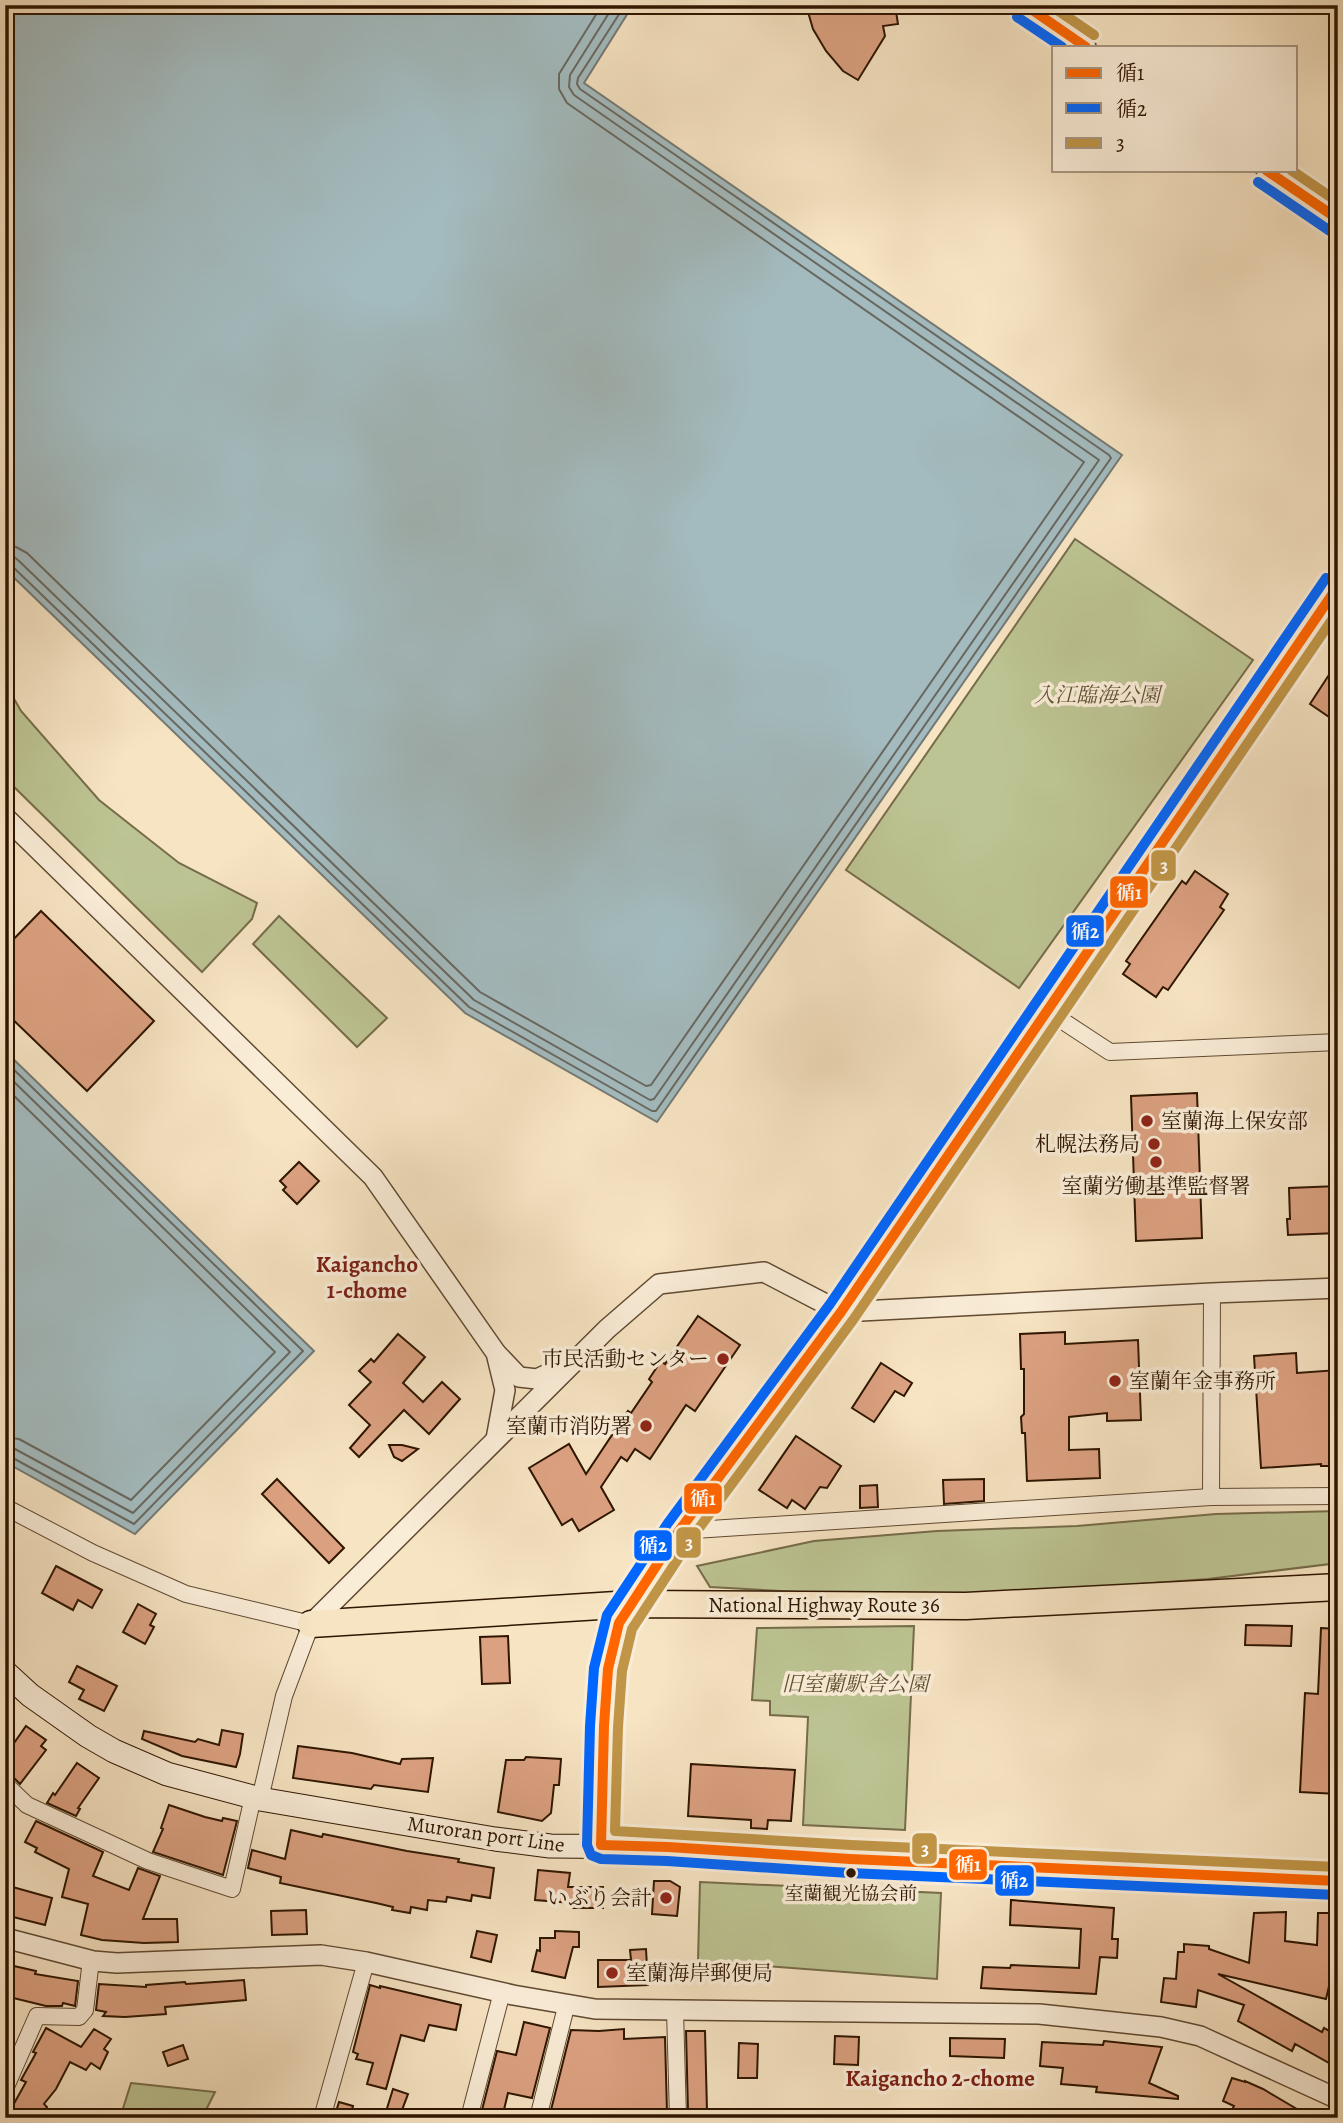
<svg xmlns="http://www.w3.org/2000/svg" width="1343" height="2123" viewBox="0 0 1343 2123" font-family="Alegreya,'Noto Serif JP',serif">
<rect width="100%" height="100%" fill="#f7e4c3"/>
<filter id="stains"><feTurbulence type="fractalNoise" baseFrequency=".00286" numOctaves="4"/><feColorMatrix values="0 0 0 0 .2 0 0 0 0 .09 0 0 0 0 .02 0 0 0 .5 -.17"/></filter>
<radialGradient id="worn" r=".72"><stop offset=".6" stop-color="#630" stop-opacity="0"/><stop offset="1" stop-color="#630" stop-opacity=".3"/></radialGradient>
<g fill="#bdc493" stroke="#766c4a" stroke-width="2">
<polygon points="1075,539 1253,660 1019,988 846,870"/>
<polygon points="5,683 21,711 99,800 179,863 257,903 252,919 202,972 5,778"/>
<polygon points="279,916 387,1018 357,1047 253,944"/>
<polygon points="1338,1511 1338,1563 1208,1579 1043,1591 870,1596 710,1587 697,1566 814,1541 937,1531 1077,1526 1216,1514"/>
<polygon points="914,1626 905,1830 803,1825 808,1717 770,1715 770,1701 752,1700 757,1628"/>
<polygon points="700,1882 941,1893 937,1979 698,1961"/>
<polygon points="131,2083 215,2092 202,2118 120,2118"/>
</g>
<g fill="#a3bbbf" stroke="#747973" stroke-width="2">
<polygon points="5,5 633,5 584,83 1122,455 657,1122 465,1013 5,569"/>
<polygon points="5,1051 314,1351 135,1534 5,1462"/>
</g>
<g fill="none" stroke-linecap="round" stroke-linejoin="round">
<g stroke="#686860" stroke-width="2">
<polyline points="5,545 16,547 27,553 480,992 646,1086 651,1085 1084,462 567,103 559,89 559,74 602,5"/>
<polyline points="5,556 13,556 19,561 474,1000 650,1100 654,1099 1099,460 574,95 569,87 570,75 614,5"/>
<polyline points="5,564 13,567 469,1007 652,1111 656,1111 1111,458 1109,455 580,89 577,84 578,78 625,5"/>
<polyline points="5,1061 303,1351 134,1524 11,1457 5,1456"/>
<polyline points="5,1073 290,1352 133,1513 15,1449 5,1447"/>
<polyline points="5,1087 275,1352 131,1500 19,1439 5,1437"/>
</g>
</g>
<g fill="#dca181" stroke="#2e1500" stroke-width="2">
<polygon points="806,5 895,5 898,24 883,26 885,36 858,80 843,71 826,51 813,29"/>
<polygon points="1338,661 1338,723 1310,704"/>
<polygon points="1195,871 1228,894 1220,907 1224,910 1168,990 1163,987 1156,997 1123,974 1130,964 1126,961 1182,881 1186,884"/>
<polygon points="41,911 154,1021 87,1091 5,1012 5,948"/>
<polygon points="1197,1093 1202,1238 1136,1241 1131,1096"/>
<polygon points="299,1162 319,1181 297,1204 283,1190 286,1187 280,1181"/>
<polygon points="1338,1186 1338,1233 1288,1235 1287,1219 1290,1219 1289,1188"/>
<polygon points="698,1316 740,1345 695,1411 686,1405 650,1459 635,1449 627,1461 621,1457 601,1487 614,1510 579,1531 572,1519 562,1525 529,1468 569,1444 586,1474 628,1411 631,1413 652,1382 649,1379 661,1361 665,1364"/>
<polygon points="1065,1332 1065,1344 1138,1340 1141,1420 1107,1421 1107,1413 1069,1417 1069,1450 1099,1449 1100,1478 1027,1481 1025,1433 1022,1433 1021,1417 1024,1414 1024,1369 1021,1369 1020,1334"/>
<polygon points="398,1334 425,1357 403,1383 423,1402 442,1382 460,1399 429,1434 404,1410 359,1457 350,1448 370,1425 349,1405 371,1382 359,1371 371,1359 374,1362"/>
<polygon points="1296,1353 1297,1373 1338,1370 1338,1466 1321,1466 1321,1464 1261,1468 1254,1356"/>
<polygon points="881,1363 912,1383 904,1396 895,1391 874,1422 852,1408"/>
<polygon points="796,1436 841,1466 827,1488 820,1487 805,1509 792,1500 787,1508 759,1490"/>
<polygon points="389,1445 402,1445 418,1449 402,1461 394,1457"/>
<polygon points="277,1479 344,1548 329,1563 262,1494"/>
<polygon points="984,1479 984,1501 944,1504 943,1480"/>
<polygon points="877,1485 878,1507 860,1508 860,1486"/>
<polygon points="56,1566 102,1590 92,1608 78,1600 73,1610 42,1593"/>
<polygon points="138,1604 156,1614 150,1625 154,1627 145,1644 123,1632"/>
<polygon points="1246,1625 1292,1626 1291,1646 1245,1645"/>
<polygon points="1321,1628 1338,1629 1338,1794 1300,1792 1305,1693 1318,1694"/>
<polygon points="508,1636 510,1683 482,1684 480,1637"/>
<polygon points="77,1666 117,1686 104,1711 79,1699 84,1690 69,1682"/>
<polygon points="26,1726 46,1740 41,1746 46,1750 20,1784 12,1776 5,1774 5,1756"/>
<polygon points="222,1730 243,1734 240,1754 236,1767 182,1756 142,1739 144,1731 195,1742 198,1739 219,1745"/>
<polygon points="298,1746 352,1753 400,1764 402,1759 433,1758 428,1792 374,1785 371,1789 293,1778"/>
<polygon points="526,1757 561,1759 559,1785 554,1785 551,1813 542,1821 498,1812 506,1760 524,1760"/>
<polygon points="77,1763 99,1778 78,1808 80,1809 76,1816 47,1803 53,1793 55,1795"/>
<polygon points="691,1764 795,1770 791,1821 768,1820 767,1829 751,1828 751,1820 688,1816"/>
<polygon points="169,1805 205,1817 222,1821 223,1818 237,1821 223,1875 153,1852 163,1829 161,1828"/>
<polygon points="36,1821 103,1852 93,1876 129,1890 138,1868 160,1876 143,1919 177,1919 178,1942 144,1943 102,1940 81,1935 88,1904 62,1897 69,1869 35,1852 37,1848 25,1842"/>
<polygon points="291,1830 322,1837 323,1834 407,1851 459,1859 458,1862 494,1868 490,1898 472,1895 471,1901 447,1897 446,1902 428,1900 427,1910 411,1907 410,1913 392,1910 393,1907 376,1903 280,1883 281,1877 248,1868 252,1850 285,1859"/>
<polygon points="538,1870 570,1873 568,1887 603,1887 603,1908 573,1908 573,1903 535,1900"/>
<polygon points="654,1881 670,1881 680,1887 677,1916 652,1914"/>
<polygon points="9,1886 52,1898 45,1925 5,1915 5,1900"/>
<polygon points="1011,1900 1114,1908 1112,1939 1118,1939 1117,1958 1100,1957 1096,1994 981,1988 983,1967 1010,1968 1011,1965 1079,1968 1081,1929 1010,1925"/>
<polygon points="306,1910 307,1934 272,1935 271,1911"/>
<polygon points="1286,1912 1285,1941 1317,1945 1318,1913 1338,1913 1338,1965 1334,1965 1326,1999 1218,1974 1322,2032 1324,2028 1338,2036 1338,2068 1295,2044 1292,2051 1238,2021 1244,2005 1198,1990 1196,2007 1161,2002 1164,1978 1176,1979 1178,1952 1184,1952 1184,1944 1209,1946 1209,1949 1249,1963 1254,1913"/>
<polygon points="477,1931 497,1935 491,1962 471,1957"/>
<polygon points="555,1931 579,1932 579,1947 573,1947 565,1978 532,1971 537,1950 540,1951 540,1938 555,1938"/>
<polygon points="646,1949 648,1985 598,1987 598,1960 631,1960 630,1950"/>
<polygon points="5,1964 36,1971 35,1974 78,1981 75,2006 63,2003 62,2006 46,2006 5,1996"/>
<polygon points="244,1980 246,2000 165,2007 166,2014 125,2017 103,2016 106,2012 96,2010 99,1984 146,1987 146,1985 185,1982 186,1984"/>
<polygon points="370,1985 380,1988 380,1986 461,2005 456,2030 429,2025 424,2041 401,2035 386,2089 367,2084 373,2063 356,2059 358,2054 353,2052"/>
<polygon points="524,2022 550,2028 532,2098 508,2093 502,2118 480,2118 497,2051 516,2055"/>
<polygon points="46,2028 81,2047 94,2029 111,2039 104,2049 108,2052 100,2069 91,2063 86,2070 70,2062 56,2089 44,2104 47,2107 39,2118 6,2118 26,2082 21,2080 36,2053 33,2052"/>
<polygon points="624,2029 624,2039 665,2037 667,2112 623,2114 623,2118 549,2118 571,2030 599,2031"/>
<polygon points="686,2031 705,2031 707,2111 688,2112"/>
<polygon points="835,2036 859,2037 858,2065 834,2064"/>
<polygon points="950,2038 1005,2039 1004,2058 950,2056"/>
<polygon points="1104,2041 1162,2047 1149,2083 1178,2096 1178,2099 1096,2092 1097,2087 1061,2084 1063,2068 1040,2066 1042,2042 1103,2045"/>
<polygon points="739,2043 758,2044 757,2078 738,2078"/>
<polygon points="183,2045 188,2059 168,2066 163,2052"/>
<polygon points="1232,2078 1245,2082 1245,2081 1263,2089 1312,2118 1228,2118 1234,2106 1223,2101"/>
<polygon points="393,2089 408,2094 399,2118 384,2118"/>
<polygon points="339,2102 353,2106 350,2118 334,2118"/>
</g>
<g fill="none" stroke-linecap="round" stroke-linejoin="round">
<defs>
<g id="minor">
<polyline points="1046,1010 1110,1052 1338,1042"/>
<polyline points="1211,1497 1212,1293"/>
<polyline points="5,1507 93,1553 186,1594 311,1624 284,1696 260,1799"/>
<polyline points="679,1531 1211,1497 1338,1496"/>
<polyline points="5,1784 27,1805 148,1861 232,1889 253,1797"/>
<polyline points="601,1845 604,1726 608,1669 619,1623 632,1604"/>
<polyline points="675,2010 678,2118"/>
<polyline points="5,2089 37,2016 79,2017 85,2010 91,1960"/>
<polyline points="322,2118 366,1962"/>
<polyline points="469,2118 502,1992"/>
<polyline points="538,2118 567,2003"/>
</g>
<g id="tertiary">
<polyline points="1025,5 1086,47"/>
<polyline points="1266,170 1338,219"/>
<polyline points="5,817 373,1177 496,1353 505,1390 496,1439"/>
<polyline points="497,1354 519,1377 537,1379 563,1367"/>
<polyline points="632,1604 679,1531 841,1312 1046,1010 1338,586"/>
<polyline points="311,1624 607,1329 659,1284 764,1272 841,1312 1212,1293 1338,1288"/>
<polyline points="5,1938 93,1961 117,1963 321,1955 366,1962 513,1995 595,2009 1039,2014 1161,2027 1200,2036 1338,2099"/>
</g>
<polyline id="secondary" points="5,1672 30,1695 88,1736 114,1751 167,1774 260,1799 495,1839 550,1846 668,1847 850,1859 1338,1881"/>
<polyline id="trunk" points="311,1624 632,1604 966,1606 1338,1587"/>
</defs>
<use href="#minor" stroke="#604931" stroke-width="18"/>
<use href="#tertiary" stroke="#604931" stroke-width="22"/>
<use href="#secondary" stroke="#2e1500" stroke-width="25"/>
<use href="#trunk" stroke="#2e1500" stroke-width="29"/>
<use href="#minor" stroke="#faedd8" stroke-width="16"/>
<use href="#tertiary" stroke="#faedd8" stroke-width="19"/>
<use href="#secondary" stroke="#faedd8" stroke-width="23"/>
<use href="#trunk" stroke="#f7e4c3" stroke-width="26"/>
<defs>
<g id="bus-1">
<polyline points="1025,5 1086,47"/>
<polyline points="1266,170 1338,219"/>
<polyline points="1338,586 841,1312 679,1531 619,1623 608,1669 604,1726 601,1845 668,1847 850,1859 1338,1881"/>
</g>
<g id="bus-2">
<polyline points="1017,17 1062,47"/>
<polyline points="1258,182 1330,231"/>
<polyline points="1326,578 830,1304 668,1523 607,1615 594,1668 590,1726 587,1845 591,1855 601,1859 667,1861 849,1873 1337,1895"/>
</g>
<g id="bus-3">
<polyline points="1050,5 1094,35"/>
<polyline points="1291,170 1338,202"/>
<polyline points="1338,611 853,1320 691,1539 632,1629 622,1671 618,1727 615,1831 851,1845 1338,1867"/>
</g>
</defs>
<use href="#bus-1" stroke="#faedd8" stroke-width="16"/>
<use href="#bus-2" stroke="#faedd8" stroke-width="16"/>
<use href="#bus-3" stroke="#faedd8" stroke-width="16"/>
<use href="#bus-1" stroke="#f60" stroke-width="10"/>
<use href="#bus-2" stroke="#06f" stroke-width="10"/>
<use href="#bus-3" stroke="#c09547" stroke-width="10"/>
</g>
<g fill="#8f2418" stroke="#faedd8" stroke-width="2.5">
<circle cx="1147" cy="1121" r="7"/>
<circle cx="1154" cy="1144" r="7"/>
<circle cx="1156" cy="1162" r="7"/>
<circle cx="723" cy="1359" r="7"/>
<circle cx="1115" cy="1381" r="7"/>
<circle cx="646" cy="1426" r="7"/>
<circle cx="666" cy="1898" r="7"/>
<circle cx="612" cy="1973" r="7"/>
</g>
<circle fill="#2e1500" stroke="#faedd8" stroke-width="2.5" cx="851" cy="1873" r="6"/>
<g text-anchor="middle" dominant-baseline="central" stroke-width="7" stroke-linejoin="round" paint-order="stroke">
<g font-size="19" fill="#2e1500" stroke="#faedd8">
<text x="851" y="1894">室蘭観光協会前</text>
</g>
<g font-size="21" font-style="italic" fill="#605233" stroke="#faedd8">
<text x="1097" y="695">入江臨海公園</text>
<text x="855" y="1684">旧室蘭駅舎公園</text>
</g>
<g font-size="21" fill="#2e1500" stroke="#faedd8" text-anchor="end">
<text x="1161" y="1121" text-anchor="start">室蘭海上保安部</text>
<text x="1140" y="1144">札幌法務局</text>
<text x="1156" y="1186" text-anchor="middle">室蘭労働基準監督署</text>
<text x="709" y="1359">市民活動センター</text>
<text x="1129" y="1381" text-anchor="start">室蘭年金事務所</text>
<text x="632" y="1426">室蘭市消防署</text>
<text x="652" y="1898">いぶり会計</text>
<text x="626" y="1973" text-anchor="start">室蘭海岸郵便局</text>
</g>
<g font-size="21" fill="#2e1500" stroke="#faedd8">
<text x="824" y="1605">National Highway Route 36</text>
<text transform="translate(486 1834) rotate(8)">Muroran port Line</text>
</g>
<g font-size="23" font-weight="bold" fill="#7a1f14" stroke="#faedd8">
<text x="367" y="1264">Kaigancho<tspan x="367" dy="26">1-chome</tspan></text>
<text x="940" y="2078">Kaigancho 2-chome</text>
</g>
</g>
<g stroke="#faedd8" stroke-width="2.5">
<rect x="1150" y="849" width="27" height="33" rx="7" fill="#c09547"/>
<rect x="1109" y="875" width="40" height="34" rx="7" fill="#f60"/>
<rect x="1065" y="914" width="40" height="34" rx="7" fill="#06f"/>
<rect x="683" y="1482" width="40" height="33" rx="7" fill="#f60"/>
<rect x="675" y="1526" width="27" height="33" rx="7" fill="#c09547"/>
<rect x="633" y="1529" width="40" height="33" rx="7" fill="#06f"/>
<rect x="911" y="1832" width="27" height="33" rx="7" fill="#c09547"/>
<rect x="948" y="1848" width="40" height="33" rx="7" fill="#f60"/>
<rect x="994" y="1864" width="41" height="33" rx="7" fill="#06f"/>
</g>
<g font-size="19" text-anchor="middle" font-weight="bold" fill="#fff">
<text x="1164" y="872">3</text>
<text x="1129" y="899">循1</text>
<text x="1085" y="938">循2</text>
<text x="703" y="1505">循1</text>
<text x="689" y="1549">3</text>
<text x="653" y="1552">循2</text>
<text x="925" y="1855">3</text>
<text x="968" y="1871">循1</text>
<text x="1014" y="1887">循2</text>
</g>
<rect width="1343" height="2123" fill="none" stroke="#f7e4c3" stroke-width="28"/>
<rect x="7" y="7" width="1329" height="2109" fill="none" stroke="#2e1500" stroke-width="3.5"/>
<rect x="14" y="14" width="1315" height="2095" fill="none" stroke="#2e1500" stroke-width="2"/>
<rect x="1052" y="46" width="245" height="126" fill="#faedd8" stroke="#a89782" stroke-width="2"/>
<rect x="1066" y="68" width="35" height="10" fill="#ff6600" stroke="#a89782" stroke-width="2"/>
<text x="1116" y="80" font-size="21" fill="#2e1500">循1</text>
<rect x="1066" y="103" width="35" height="10" fill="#0066ff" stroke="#a89782" stroke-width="2"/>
<text x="1116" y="116" font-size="21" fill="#2e1500">循2</text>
<rect x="1066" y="138" width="35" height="10" fill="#c09547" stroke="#a89782" stroke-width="2"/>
<text x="1116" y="150" font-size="21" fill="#2e1500">3</text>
<rect width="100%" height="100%" filter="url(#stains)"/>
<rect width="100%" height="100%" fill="url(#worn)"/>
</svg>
